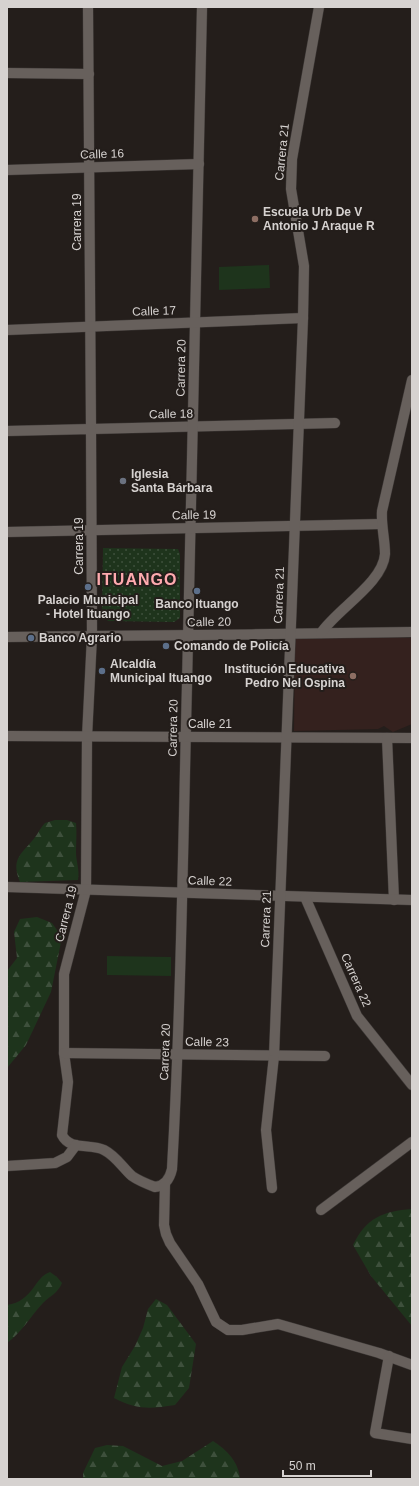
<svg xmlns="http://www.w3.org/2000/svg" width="419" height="1486" viewBox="0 0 419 1486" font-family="Helvetica,sans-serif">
<defs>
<pattern id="forest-firs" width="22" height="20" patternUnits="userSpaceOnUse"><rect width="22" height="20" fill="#1e341c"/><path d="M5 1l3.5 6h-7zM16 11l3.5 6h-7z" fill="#3e503c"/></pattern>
<pattern id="park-dots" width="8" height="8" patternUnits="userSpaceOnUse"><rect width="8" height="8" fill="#1e341c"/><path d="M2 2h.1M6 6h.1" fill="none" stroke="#3e503c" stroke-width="1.8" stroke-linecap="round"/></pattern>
</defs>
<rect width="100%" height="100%" fill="#241e1b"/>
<polygon fill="#34211e" points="394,637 412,638 412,724 393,732 384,726 378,729 294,731 295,638"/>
<g fill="#1e341c">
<polygon points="269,265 270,288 219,290 219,267"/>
<polygon points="107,956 171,957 171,976 107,975"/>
</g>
<g fill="url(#forest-firs)">
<path d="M55,820H67L76,823C77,833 76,842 76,852C76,862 80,870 78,880L20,882C11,860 20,855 32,841C37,836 40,828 45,823Z"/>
<polygon points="37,917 52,923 62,937 51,992 26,1045 7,1068 7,971 17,958 14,932 20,919"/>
<path d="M412,1209V1326L371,1276L353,1245C366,1218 383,1211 412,1209Z"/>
<path d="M50,1272L57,1277L62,1283C58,1293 50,1296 43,1303C30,1317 22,1332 7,1343V1305C34,1301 34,1277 50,1272Z"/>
<path d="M156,1299L167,1305L196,1344L189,1388L175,1405C150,1409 137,1410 114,1398L122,1367L135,1346L143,1328L148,1309Z"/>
<path d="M213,1441C227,1450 239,1462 240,1479H83V1473L95,1448L107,1445L123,1446L162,1466L182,1461Z"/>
</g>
<polygon fill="url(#park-dots)" points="103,548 178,549 180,554 180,618 174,622 108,621 102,614"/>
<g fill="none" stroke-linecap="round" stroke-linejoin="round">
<defs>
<g id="street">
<polyline points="88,7 91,429 335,423"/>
<path d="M202,7C197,233 192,459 187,684C183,846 181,1007 172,1169C170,1178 165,1186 155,1187C147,1184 139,1181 132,1176C123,1168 116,1156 104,1150C90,1143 70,1151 62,1135L68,1082L64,1053V974L86,890L87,737L92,636C199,635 305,634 412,632"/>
<polyline points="7,73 89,74"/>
<polyline points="7,170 199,164"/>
<polyline points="7,330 303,318"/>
<polyline points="7,532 381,524"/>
<path d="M321,633C337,609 383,583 385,554C385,539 381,526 382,511L412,380"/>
<polyline points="7,736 412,738"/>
<polyline points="387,738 394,900"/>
<polyline points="7,887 412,900"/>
<polyline points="305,897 357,1016 412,1085"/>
<polyline points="64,1053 325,1056"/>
<polyline points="7,1166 55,1163 67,1157 76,1145"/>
<polyline points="165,1183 164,1225 166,1234 170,1243 198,1284 216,1322 228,1330 242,1330 278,1324 379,1353 412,1365"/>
<polyline points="272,1188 266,1130 274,1056 303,318 304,266 291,189 292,159 319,7"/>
<polyline points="321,1210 412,1142"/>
<polyline points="389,1356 375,1433 412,1439"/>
</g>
<polyline id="secondary" points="7,431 91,429 92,636 7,637"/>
</defs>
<use href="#street" stroke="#3d3836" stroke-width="11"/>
<use href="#secondary" stroke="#3d3836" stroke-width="11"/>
<use href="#street" stroke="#67605c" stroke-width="10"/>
<use href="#secondary" stroke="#67605c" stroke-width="10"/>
</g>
<g fill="#8d6e63" stroke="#241e1b" stroke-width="1.5">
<circle cx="255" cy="219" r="4"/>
<circle cx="353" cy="676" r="4"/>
</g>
<circle fill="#6b7280" stroke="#241e1b" stroke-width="1.5" cx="123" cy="481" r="4"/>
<g fill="#5c6f8a" stroke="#241e1b" stroke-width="1.5">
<circle cx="88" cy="587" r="4"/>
<circle cx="197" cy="591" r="4"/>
<circle cx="31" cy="638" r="4"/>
<circle cx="166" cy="646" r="4"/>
<circle cx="102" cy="671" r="4"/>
</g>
<g text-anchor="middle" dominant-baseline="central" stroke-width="4" stroke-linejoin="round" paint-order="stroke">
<g font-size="12" fill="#d6d2d0" stroke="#241e1b">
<text transform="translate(282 152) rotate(-84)">Carrera 21</text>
<text transform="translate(102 154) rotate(-2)">Calle 16</text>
<text transform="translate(77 222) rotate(-90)">Carrera 19</text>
<text transform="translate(154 311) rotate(-2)">Calle 17</text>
<text transform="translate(181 368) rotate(-89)">Carrera 20</text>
<text transform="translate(171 414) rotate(-1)">Calle 18</text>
<text transform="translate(194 515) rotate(-1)">Calle 19</text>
<text transform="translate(79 546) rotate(-90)">Carrera 19</text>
<text transform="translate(279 595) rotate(-88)">Carrera 21</text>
<text transform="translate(209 622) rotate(-1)">Calle 20</text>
<text x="210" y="724">Calle 21</text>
<text transform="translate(173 728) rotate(-89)">Carrera 20</text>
<text transform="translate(210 881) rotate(2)">Calle 22</text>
<text transform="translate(66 914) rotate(-76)">Carrera 19</text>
<text transform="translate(266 919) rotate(-88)">Carrera 21</text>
<text transform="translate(356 980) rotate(66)">Carrera 22</text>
<text transform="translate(207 1042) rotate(1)">Calle 23</text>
<text transform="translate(165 1052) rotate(-88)">Carrera 20</text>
</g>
<g font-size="12" font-weight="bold" fill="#d6d2d0" stroke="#241e1b" text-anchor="start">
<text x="263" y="212">Escuela Urb De V<tspan x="263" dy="14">Antonio J Araque R</tspan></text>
<text x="131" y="474">Iglesia<tspan x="131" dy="14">Santa Bárbara</tspan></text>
<text x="88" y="600" text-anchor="middle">Palacio Municipal<tspan x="88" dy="14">- Hotel Ituango</tspan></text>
<text x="197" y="604" text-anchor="middle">Banco Ituango</text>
<text x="39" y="638">Banco Agrario</text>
<text x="174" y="646">Comando de Policía</text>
<text x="110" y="664">Alcaldía<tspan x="110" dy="14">Municipal Ituango</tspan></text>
<text x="345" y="669" text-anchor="end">Institución Educativa<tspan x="345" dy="14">Pedro Nel Ospina</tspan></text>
</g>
<g font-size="16" font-weight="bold" letter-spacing="1" fill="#feaaae" stroke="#241e1b">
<text x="137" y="579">ITUANGO</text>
</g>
</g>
<rect width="419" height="1486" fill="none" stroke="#d6d2d0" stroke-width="16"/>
<path d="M283 1470v6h88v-6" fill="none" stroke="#d6d2d0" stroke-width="2"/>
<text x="289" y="1470" font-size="12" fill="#d6d2d0" stroke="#241e1b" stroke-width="3" paint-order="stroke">50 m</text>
</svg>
